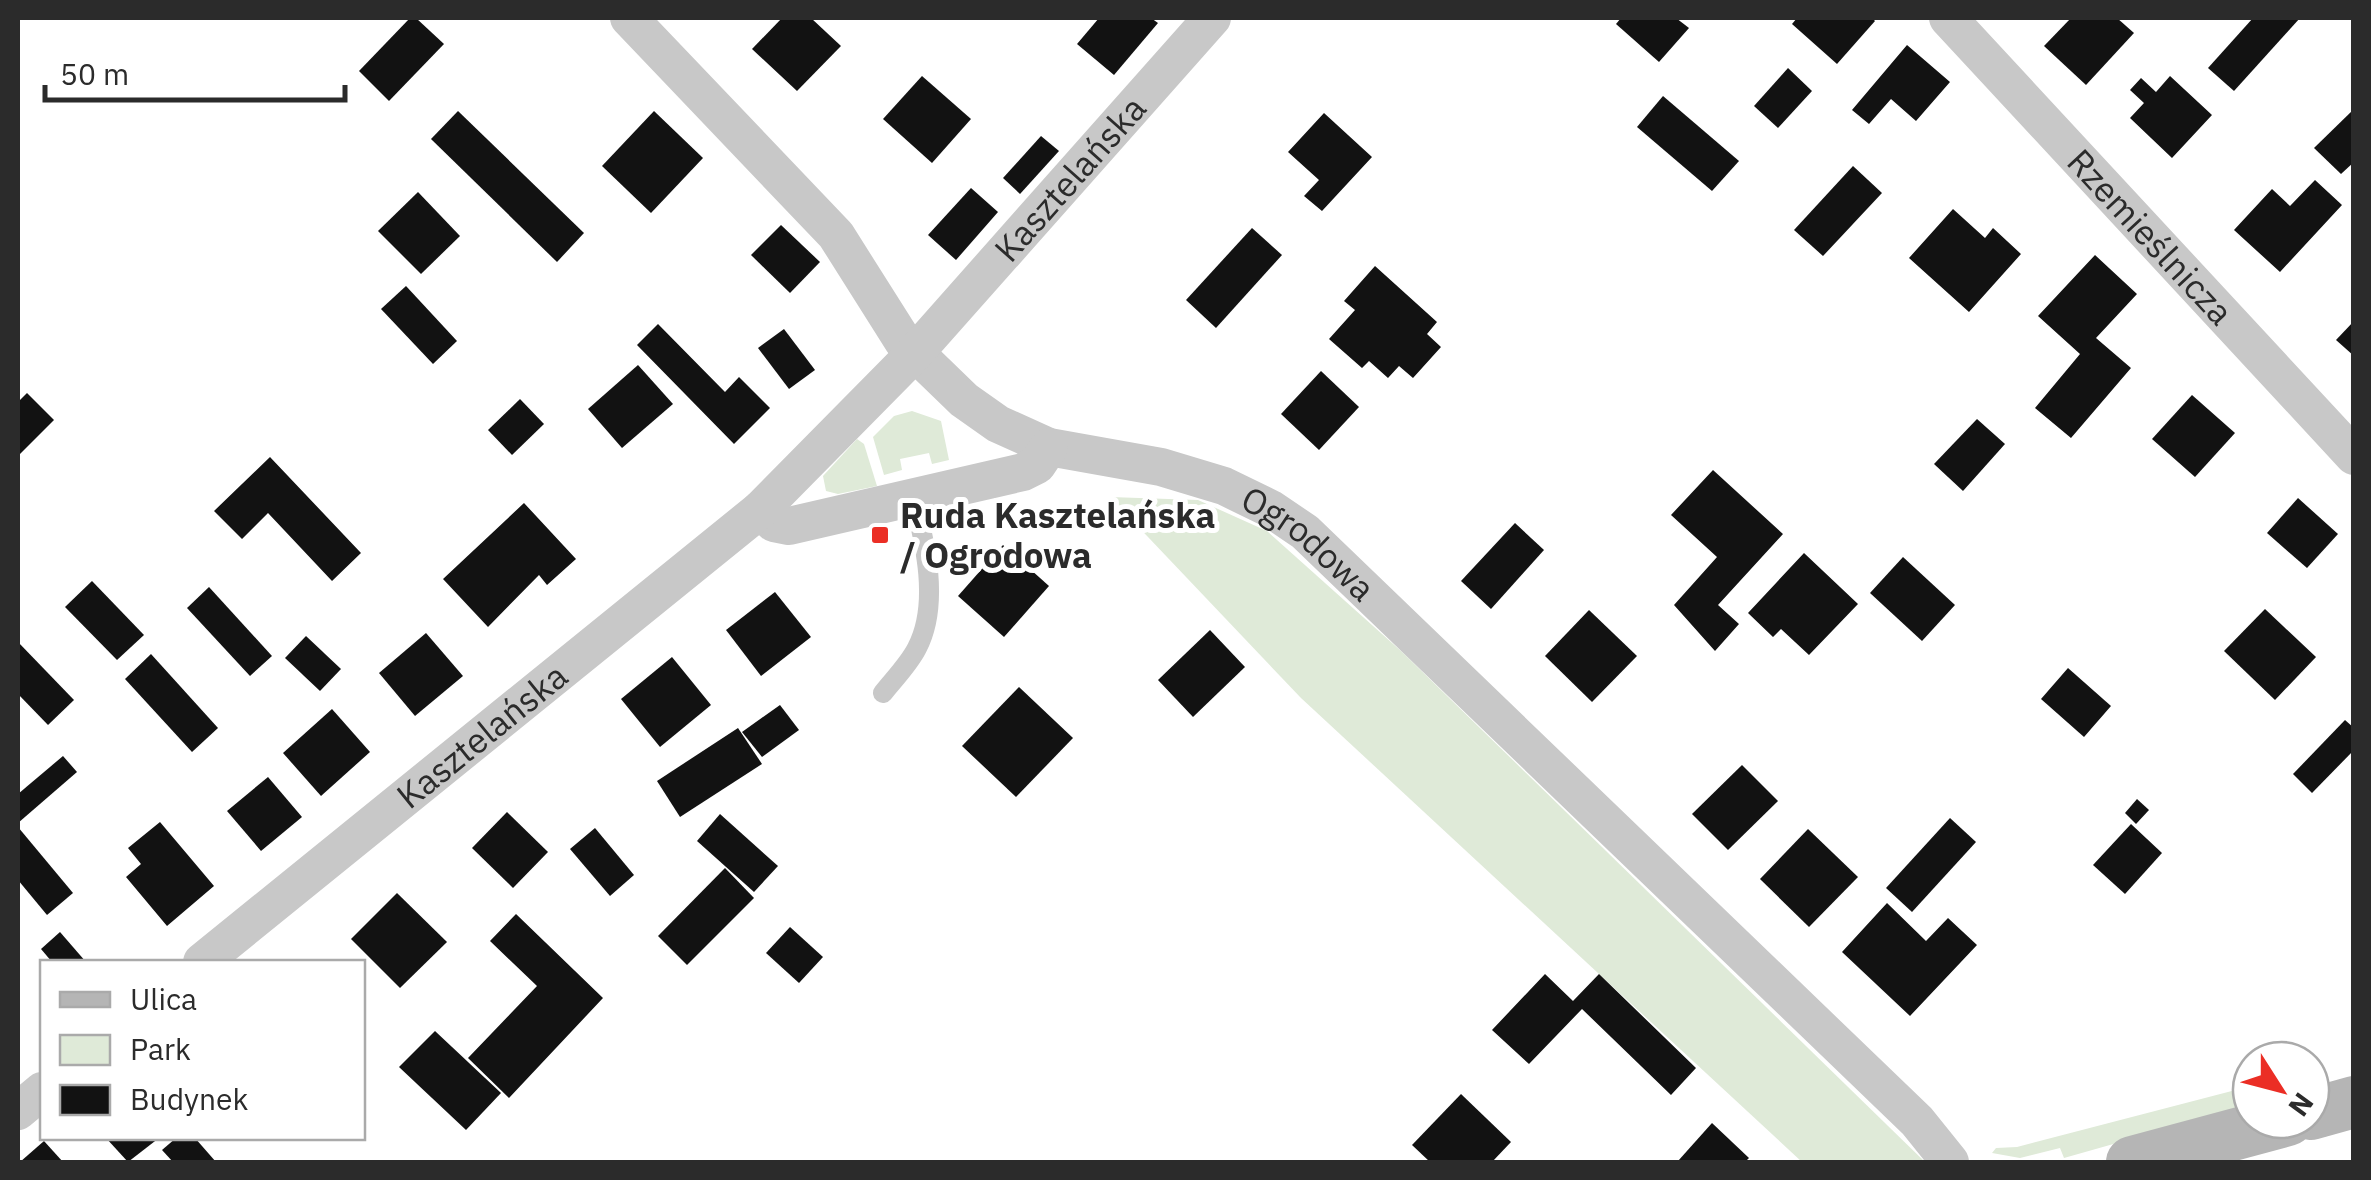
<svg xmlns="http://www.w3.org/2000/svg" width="2371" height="1180" viewBox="0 0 2371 1180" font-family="'IBM Plex Sans',sans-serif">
<rect width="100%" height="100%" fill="#fff"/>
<g fill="#dfead8">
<polygon points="912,411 941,421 949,460 932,464 929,453 900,459 902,470 884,475 873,437 894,416"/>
<polygon points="857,439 864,444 877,486 838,494 826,491 823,476"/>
<polygon points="1110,497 1198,500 1267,531 1401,651 1925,1162 1802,1162 1301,698"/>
<polygon points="2251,1086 2251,1105 2064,1158 2060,1148 2020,1158 1992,1153 1996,1148 2017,1147"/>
</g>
<g fill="#121212">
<polygon points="410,18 416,18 444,44 389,101 359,71"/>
<polygon points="782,18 811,18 841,46 797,91 752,49"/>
<polygon points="1099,18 1151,18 1158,23 1114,75 1077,44"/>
<polygon points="1621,18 1676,18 1689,28 1659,62 1616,24"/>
<polygon points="1797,18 1872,18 1875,21 1837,64 1792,24"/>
<polygon points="2071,18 2117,18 2134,33 2086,85 2044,46"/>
<polygon points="2253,18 2300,18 2234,91 2208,68"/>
<polygon points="1907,45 1950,82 1916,121 1891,99 1869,124 1852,110"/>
<polygon points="1788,68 1812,91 1778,128 1754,106"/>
<polygon points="922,76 971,119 932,163 883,119"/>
<polygon points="2170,76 2212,115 2172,158 2130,118 2144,103 2130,90 2141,78 2156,92"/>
<polygon points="1663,96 1739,161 1712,191 1637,127"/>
<polygon points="2354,109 2354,162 2341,174 2314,148"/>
<polygon points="458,111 584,233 557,262 431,139"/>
<polygon points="654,111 703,158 651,213 602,166"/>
<polygon points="1324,113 1372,157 1322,211 1304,196 1319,180 1288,152"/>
<polygon points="1041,136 1059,151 1020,194 1003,178"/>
<polygon points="1853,166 1882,193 1823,256 1794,230"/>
<polygon points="2315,180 2342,205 2280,272 2234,230 2272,189 2290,206"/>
<polygon points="971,188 998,212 956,260 928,235"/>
<polygon points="418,192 460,236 421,274 378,231"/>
<polygon points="1953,209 1985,238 1993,228 2021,254 1969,312 1909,258"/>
<polygon points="781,225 820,262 790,293 751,255"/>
<polygon points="1252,228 1282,255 1216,328 1186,300"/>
<polygon points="2095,255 2137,294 2096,338 2131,368 2071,438 2035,408 2080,354 2038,316"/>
<polygon points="1375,266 1437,322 1427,334 1441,347 1413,378 1399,366 1388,378 1369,361 1362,368 1329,339 1355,310 1344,301"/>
<polygon points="406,286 457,341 433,364 381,309"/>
<polygon points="2354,321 2354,356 2336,340"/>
<polygon points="658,324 725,392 739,377 770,408 734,444 637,345"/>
<polygon points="784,329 815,370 789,389 758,348"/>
<polygon points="638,365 673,404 622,448 588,409"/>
<polygon points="1321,371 1359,407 1319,450 1281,414"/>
<polygon points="27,393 54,420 18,456 18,402"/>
<polygon points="2192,395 2235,433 2195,477 2152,439"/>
<polygon points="520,399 544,424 512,455 488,430"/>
<polygon points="1977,419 2005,444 1963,491 1934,464"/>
<polygon points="270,457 361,553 332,581 268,513 242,539 214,511"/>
<polygon points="1713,470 1783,534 1718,605 1739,624 1715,651 1674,605 1717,557 1671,515"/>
<polygon points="2298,498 2338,534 2307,568 2267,533"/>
<polygon points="524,503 576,559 547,585 539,575 488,627 443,579"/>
<polygon points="1515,523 1544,550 1491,609 1461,581"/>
<polygon points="1003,545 1049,586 1004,637 958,596"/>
<polygon points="1804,553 1858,604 1809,655 1781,629 1773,637 1748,613"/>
<polygon points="1903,557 1955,605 1922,641 1870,593"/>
<polygon points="92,581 144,635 117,660 65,607"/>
<polygon points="209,587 272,656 250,676 187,608"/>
<polygon points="775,592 811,637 761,676 726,630"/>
<polygon points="2265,609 2316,657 2275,700 2224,651"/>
<polygon points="1589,610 1637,656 1592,702 1545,656"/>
<polygon points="1210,630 1245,667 1193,717 1158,680"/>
<polygon points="426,633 463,676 415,716 379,673"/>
<polygon points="306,636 341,669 320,691 285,658"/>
<polygon points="18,642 74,700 48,725 18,694"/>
<polygon points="151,654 218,728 192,752 125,679"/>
<polygon points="672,657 711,705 660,747 621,699"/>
<polygon points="2068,668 2111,706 2084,737 2041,699"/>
<polygon points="1019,687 1073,738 1016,797 962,746"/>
<polygon points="780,705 799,730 762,757 742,732"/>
<polygon points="332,709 370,752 321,796 283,753"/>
<polygon points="2345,720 2354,728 2354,750 2312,793 2293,774"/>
<polygon points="738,728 762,764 680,817 657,781"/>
<polygon points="63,756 77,772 18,823 18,794"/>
<polygon points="1742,765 1778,801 1728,850 1692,814"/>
<polygon points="268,777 302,817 261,851 227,811"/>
<polygon points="2137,799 2149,810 2136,824 2125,813"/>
<polygon points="507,812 548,852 513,888 472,848"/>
<polygon points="720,814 778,866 754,892 697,841"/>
<polygon points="1950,818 1976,842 1912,912 1886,888"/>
<polygon points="160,822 214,886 167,926 126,877 141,864 128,848"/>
<polygon points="2131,824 2162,853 2125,894 2093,865"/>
<polygon points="18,827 73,893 47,915 18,880"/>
<polygon points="595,828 634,875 610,896 570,849"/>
<polygon points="1808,829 1858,877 1809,927 1760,879"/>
<polygon points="725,868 754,898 687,965 658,936"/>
<polygon points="397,893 447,942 400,988 351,939"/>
<polygon points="1887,903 1926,941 1948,918 1977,945 1910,1016 1842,952"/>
<polygon points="516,914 603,998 509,1098 468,1058 537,986 490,941"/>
<polygon points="790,927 823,957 799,983 766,953"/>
<polygon points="60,932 86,962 52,962 41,949"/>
<polygon points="1545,974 1573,1001 1599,974 1696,1068 1671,1095 1582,1009 1529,1064 1492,1030"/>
<polygon points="435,1031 501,1093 466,1130 399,1067"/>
<polygon points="1461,1094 1511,1142 1492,1162 1430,1162 1412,1145"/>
<polygon points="1712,1123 1749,1158 1745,1162 1678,1161"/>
<polygon points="106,1138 159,1138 128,1162"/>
<polygon points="176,1138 195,1138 216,1162 173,1162 162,1150"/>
<polygon points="44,1141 63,1162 20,1162"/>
</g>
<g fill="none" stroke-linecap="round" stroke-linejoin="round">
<path stroke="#c8c8c8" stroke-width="20" d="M883,693C894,679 909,664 917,648C940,604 925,543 914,498"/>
<g stroke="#c8c8c8" stroke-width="38">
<path id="s1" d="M629,18L836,235L903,341L964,400L998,424L1049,447L1161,467L1224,486L1271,509L1305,532L1917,1121L1950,1162"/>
<path id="s2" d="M1948,18L2354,456"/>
<polyline points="760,510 774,523 789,526 1023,472 1037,465 1049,447"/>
<path id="s3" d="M202,962L760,510L914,354L1212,18"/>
<polyline points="18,1111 42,1091"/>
</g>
<g stroke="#b5b5b5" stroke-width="52">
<polyline points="2311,1114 2354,1102"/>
<polyline points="2132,1162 2288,1120"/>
</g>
</g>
<rect fill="#eb2e25" stroke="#fff" stroke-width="4" x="870" y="525" width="20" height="20" rx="5"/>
<g text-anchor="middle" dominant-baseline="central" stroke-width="10" stroke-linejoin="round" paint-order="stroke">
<g font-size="35" fill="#2b2b2b" stroke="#fff">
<text stroke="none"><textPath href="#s3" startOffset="1172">Kasztelańska</textPath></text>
<text stroke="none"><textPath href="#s2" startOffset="298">Rzemieślnicza</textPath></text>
<text stroke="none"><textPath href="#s1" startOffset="890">Ogrodowa</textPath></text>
<text stroke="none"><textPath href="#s3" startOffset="360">Kasztelańska</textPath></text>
</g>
<g font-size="35" font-weight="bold" fill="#2b2b2b" stroke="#fff" text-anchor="start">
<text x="900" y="515">Ruda Kasztelańska<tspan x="900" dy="40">/ Ogrodowa</tspan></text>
</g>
</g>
<rect width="2371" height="1180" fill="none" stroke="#2b2b2b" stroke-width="40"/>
<rect x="40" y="960" width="325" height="180" fill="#ffffff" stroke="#aaaaaa" stroke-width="2.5"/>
<rect x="60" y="992" width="50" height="15" fill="#b5b5b5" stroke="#aaaaaa" stroke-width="2.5"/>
<text x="130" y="1010" font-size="30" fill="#2b2b2b">Ulica</text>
<rect x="60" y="1035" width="50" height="30" fill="#dfead8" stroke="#aaaaaa" stroke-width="2.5"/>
<text x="130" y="1060" font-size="30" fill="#2b2b2b">Park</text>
<rect x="60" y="1085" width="50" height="30" fill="#121212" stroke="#aaaaaa" stroke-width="2.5"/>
<text x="130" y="1110" font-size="30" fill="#2b2b2b">Budynek</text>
<g transform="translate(2281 1090) rotate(126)"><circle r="48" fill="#ffffff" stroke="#aaaaaa" stroke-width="2.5"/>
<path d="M0-8L18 38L0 25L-18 38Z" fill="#eb2e25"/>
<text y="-15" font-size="28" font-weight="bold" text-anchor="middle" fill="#2b2b2b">N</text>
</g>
<path d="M45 85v15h300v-15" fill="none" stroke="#2b2b2b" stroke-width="5"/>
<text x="60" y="85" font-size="30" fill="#2b2b2b" stroke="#ffffff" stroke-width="8" paint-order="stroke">50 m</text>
</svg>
